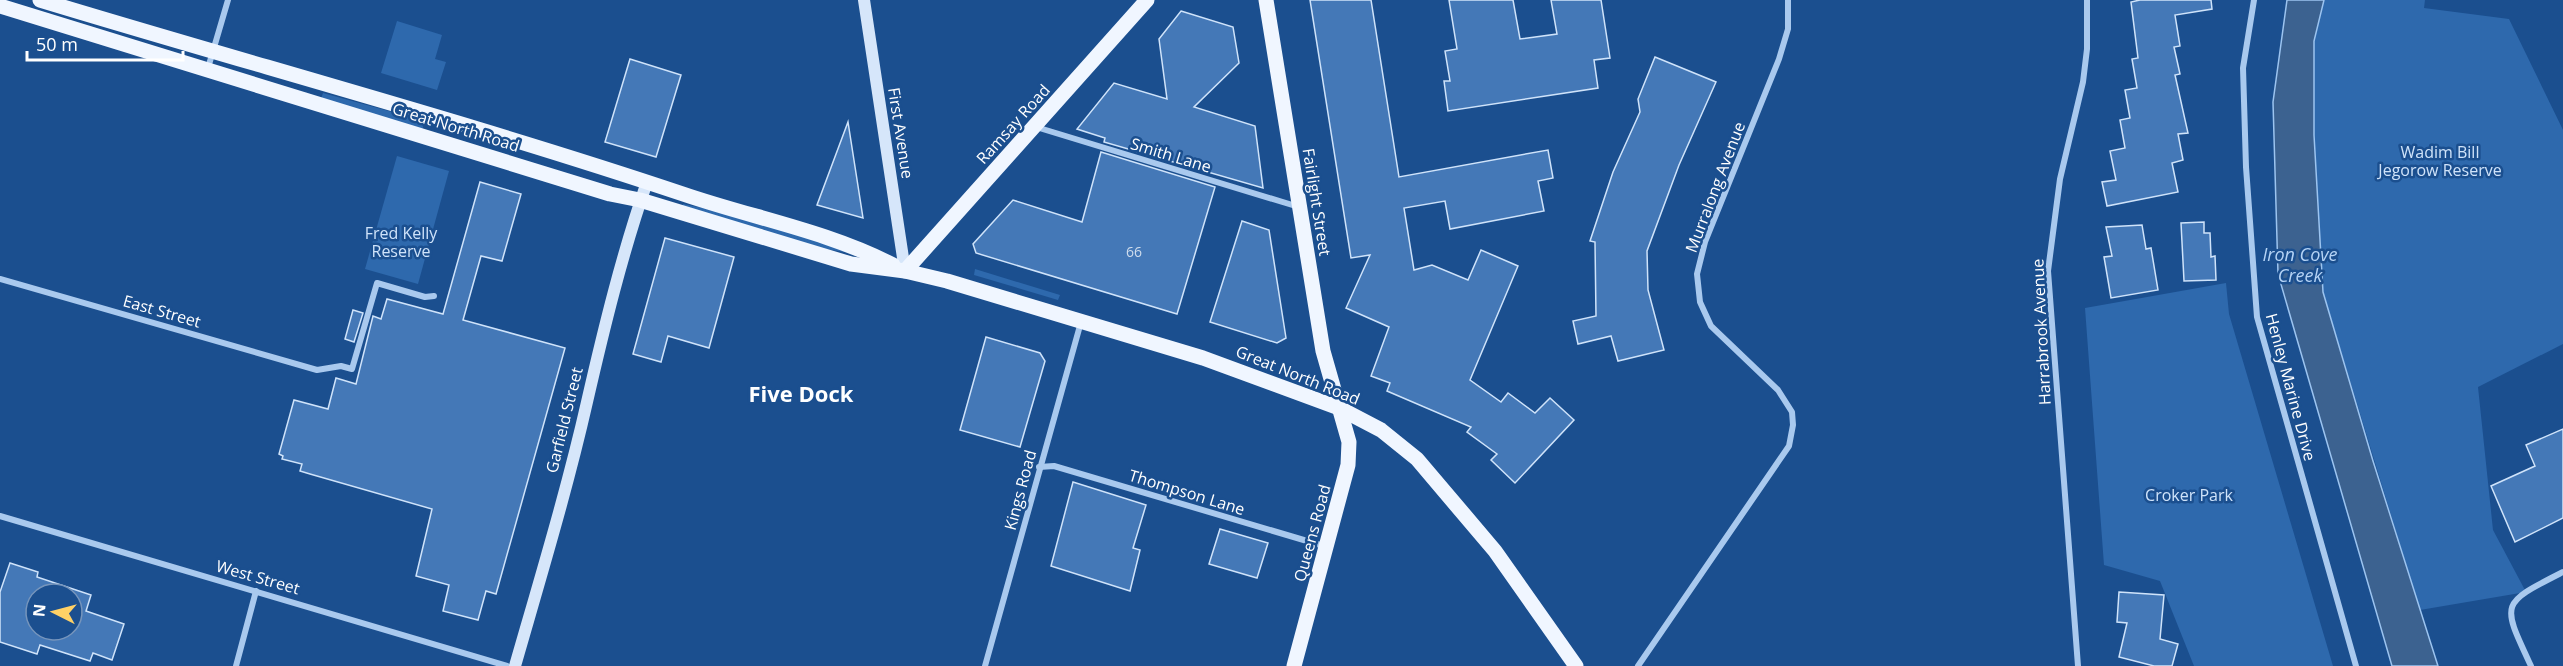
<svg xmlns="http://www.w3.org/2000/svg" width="2563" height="666" viewBox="0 0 2563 666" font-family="'Open Sans',sans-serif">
<rect width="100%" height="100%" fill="#1b4f8f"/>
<g fill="#2e69ad">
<polygon points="2324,0 2425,0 2424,8 2509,19 2563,130 2563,344 2478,387 2493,530 2526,592 2420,610 2323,292 2314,135 2314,41"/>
<polygon points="397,21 442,35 435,59 446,62 437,90 381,73"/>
<polygon points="323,93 425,121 422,130 321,99"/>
<polygon points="397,156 449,171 418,284 365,269"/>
<polygon points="683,204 713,210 846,249 845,252 811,247 682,208"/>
<polygon points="975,269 1060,295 1058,300 974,275"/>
<polygon points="2226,283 2229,314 2333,666 2194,666 2160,581 2104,565 2085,308"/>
</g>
<polygon fill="#3c6290" stroke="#9cc4f0" stroke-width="1.5" points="2287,0 2324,0 2314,41 2314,135 2323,292 2373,461 2438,666 2392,666 2278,274 2273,102"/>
<g fill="#4478b7" stroke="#cfe3fa" stroke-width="1.5" fill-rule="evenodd">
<polygon points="1310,0 1371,0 1399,177 1548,150 1553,178 1538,181 1544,211 1450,229 1445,201 1404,208 1414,270 1432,265 1468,280 1481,250 1518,266 1470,380 1501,402 1508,393 1535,413 1550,398 1574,420 1515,483 1491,460 1497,454 1467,432 1471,427 1387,391 1390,383 1371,376 1389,327 1346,308 1370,255 1351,258"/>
<polygon points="1449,0 1513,0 1520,39 1557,34 1551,0 1601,0 1610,58 1594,60 1598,88 1448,111 1444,81 1450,81 1445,51 1457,49"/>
<polygon points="2140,0 2211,0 2212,9 2175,15 2180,46 2174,47 2180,74 2175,75 2188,133 2178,134 2183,160 2172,163 2178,192 2107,206 2102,182 2116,180 2110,151 2125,148 2120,120 2130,118 2125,90 2137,88 2132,59 2138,58 2131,2"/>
<polygon points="1181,11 1233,27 1239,63 1194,107 1255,126 1263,188 1104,142 1105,138 1077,129 1114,83 1167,99 1159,39"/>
<polygon points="1655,57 1716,82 1679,165 1647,251 1648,290 1664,350 1618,361 1611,336 1578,344 1573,321 1596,316 1595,242 1590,241 1613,172 1640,112 1638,99"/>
<polygon points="630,59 681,75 656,157 605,142"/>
<polygon points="848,122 863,218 817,205"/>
<polygon points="1101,152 1215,187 1177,314 976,253 973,244 1013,200 1082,222"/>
<polygon points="480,182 521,194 502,261 481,256 463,320 565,348 496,594 486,591 478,620 443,611 449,585 416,576 432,509 310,474 300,471 302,464 282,459 283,456 279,454 294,400 328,409 336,378 356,384 373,316 381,319 387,299 443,314"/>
<polygon points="1242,221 1269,230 1286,338 1277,343 1210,322"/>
<polygon points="2204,222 2204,233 2210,233 2211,257 2215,256 2216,280 2184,281 2181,223"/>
<polygon points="2142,225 2146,249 2151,248 2158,290 2111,298 2104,257 2112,256 2106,227"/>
<polygon points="665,238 734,257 709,348 668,336 661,362 633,354"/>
<polygon points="353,310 363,313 354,342 345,339"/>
<polygon points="986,337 1040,353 1045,361 1020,447 960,430"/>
<polygon points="2563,429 2563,518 2515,542 2491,486 2535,466 2526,445"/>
<polygon points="1073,482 1146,505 1133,548 1140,550 1130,591 1051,566"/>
<polygon points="1220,529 1268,543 1257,578 1209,564"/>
<path d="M10,563L38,572L37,577L91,595L86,611L124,624L112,660L93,653L90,661L40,645L37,654L0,642V592ZM36,594H72V630H36Z"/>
<polygon points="2119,592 2164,595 2160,639 2178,644 2172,666 2154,666 2119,657 2127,623 2117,622"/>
</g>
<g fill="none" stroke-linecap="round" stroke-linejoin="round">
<g stroke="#a9c9ee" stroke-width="6">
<polyline points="2254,0 2243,68 2246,167 2257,317 2356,666"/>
<polyline points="208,68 228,0"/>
<polyline points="1036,127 1299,207"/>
<polyline points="0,279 317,370 341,366 352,369 377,283 425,297 434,296"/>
<polyline points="1039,467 1054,466 1324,546"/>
<polyline points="0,516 507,666"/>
<polyline points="236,666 256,591"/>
<polyline points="985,666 1081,322"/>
<polyline points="1638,666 1789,446 1793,425 1792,412 1778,390 1711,326 1700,302 1697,274 1705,242 1779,59 1788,29 1788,0"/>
<polyline points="2078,666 2048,271 2060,179 2083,82 2087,49 2087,0"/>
<path d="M2531,666C2501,602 2500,604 2563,572"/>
</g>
<g stroke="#d6e6fa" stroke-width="12">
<polyline points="864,0 905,271"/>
<path d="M515,666C540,579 567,490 587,402C604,328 622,254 647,182"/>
</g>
<g stroke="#f0f6ff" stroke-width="15">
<path d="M40,0C254,65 471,123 683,194C753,218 827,231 893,265"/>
<polyline points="1266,0 1323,351 1349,442 1348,465 1294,666"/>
<polyline points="0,6 610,194 640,200 851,264 905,271 947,281 1203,358 1339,408 1381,430 1417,459 1495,551 1576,666"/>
<polyline points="905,271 1147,0"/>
</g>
</g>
<g text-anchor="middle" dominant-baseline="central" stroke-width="5" stroke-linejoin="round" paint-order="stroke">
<g font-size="14" fill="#d0dded">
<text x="1134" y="251">66</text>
</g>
<g font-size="16" fill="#fff" stroke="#1b4f8f">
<text transform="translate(1013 124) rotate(-48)">Ramsay Road</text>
<text transform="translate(456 127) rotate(17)">Great North Road</text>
<text transform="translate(901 133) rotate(81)">First Avenue</text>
<text transform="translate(1171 155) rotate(17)">Smith Lane</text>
<text transform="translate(1715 187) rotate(-69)">Murralong Avenue</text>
<text transform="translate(1317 202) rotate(81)">Fairlight Street</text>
<text transform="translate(162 311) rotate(16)">East Street</text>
<text transform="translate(2041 332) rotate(-93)">Harrabrook Avenue</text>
<text transform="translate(1298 375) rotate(22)">Great North Road</text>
<text transform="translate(2291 387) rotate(75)">Henley Marine Drive</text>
<text transform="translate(564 420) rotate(-76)">Garfield Street</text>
<text transform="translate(1020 490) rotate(-75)">Kings Road</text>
<text transform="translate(1187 492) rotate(17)">Thompson Lane</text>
<text transform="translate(1312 533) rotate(-75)">Queens Road</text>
<text transform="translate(258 577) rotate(16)">West Street</text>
</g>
<g font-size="16" fill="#cfe3fa" stroke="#1b4f8f">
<text x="2440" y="152">Wadim Bill<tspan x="2440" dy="18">Jegorow Reserve</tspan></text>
<text x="401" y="233">Fred Kelly<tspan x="401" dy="18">Reserve</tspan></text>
<text x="2189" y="495">Croker Park</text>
</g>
<g font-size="18" font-style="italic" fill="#b5d3f5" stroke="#1b4f8f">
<text x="2300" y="254">Iron Cove<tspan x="2300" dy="21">Creek</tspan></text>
</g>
<g font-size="22" font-weight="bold" fill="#fff" stroke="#1b4f8f">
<text x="801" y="393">Five Dock</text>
</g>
</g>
<g transform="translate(54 612) rotate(276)"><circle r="28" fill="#1b4f8f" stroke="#7695bc" stroke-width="1.5"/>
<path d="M0-4.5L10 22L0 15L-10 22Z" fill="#ffd166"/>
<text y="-9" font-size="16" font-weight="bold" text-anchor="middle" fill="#ffffff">N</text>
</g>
<path d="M27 51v9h156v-9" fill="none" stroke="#ffffff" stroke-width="3"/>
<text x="36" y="51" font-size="18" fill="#ffffff" stroke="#1b4f8f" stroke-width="4.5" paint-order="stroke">50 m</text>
</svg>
